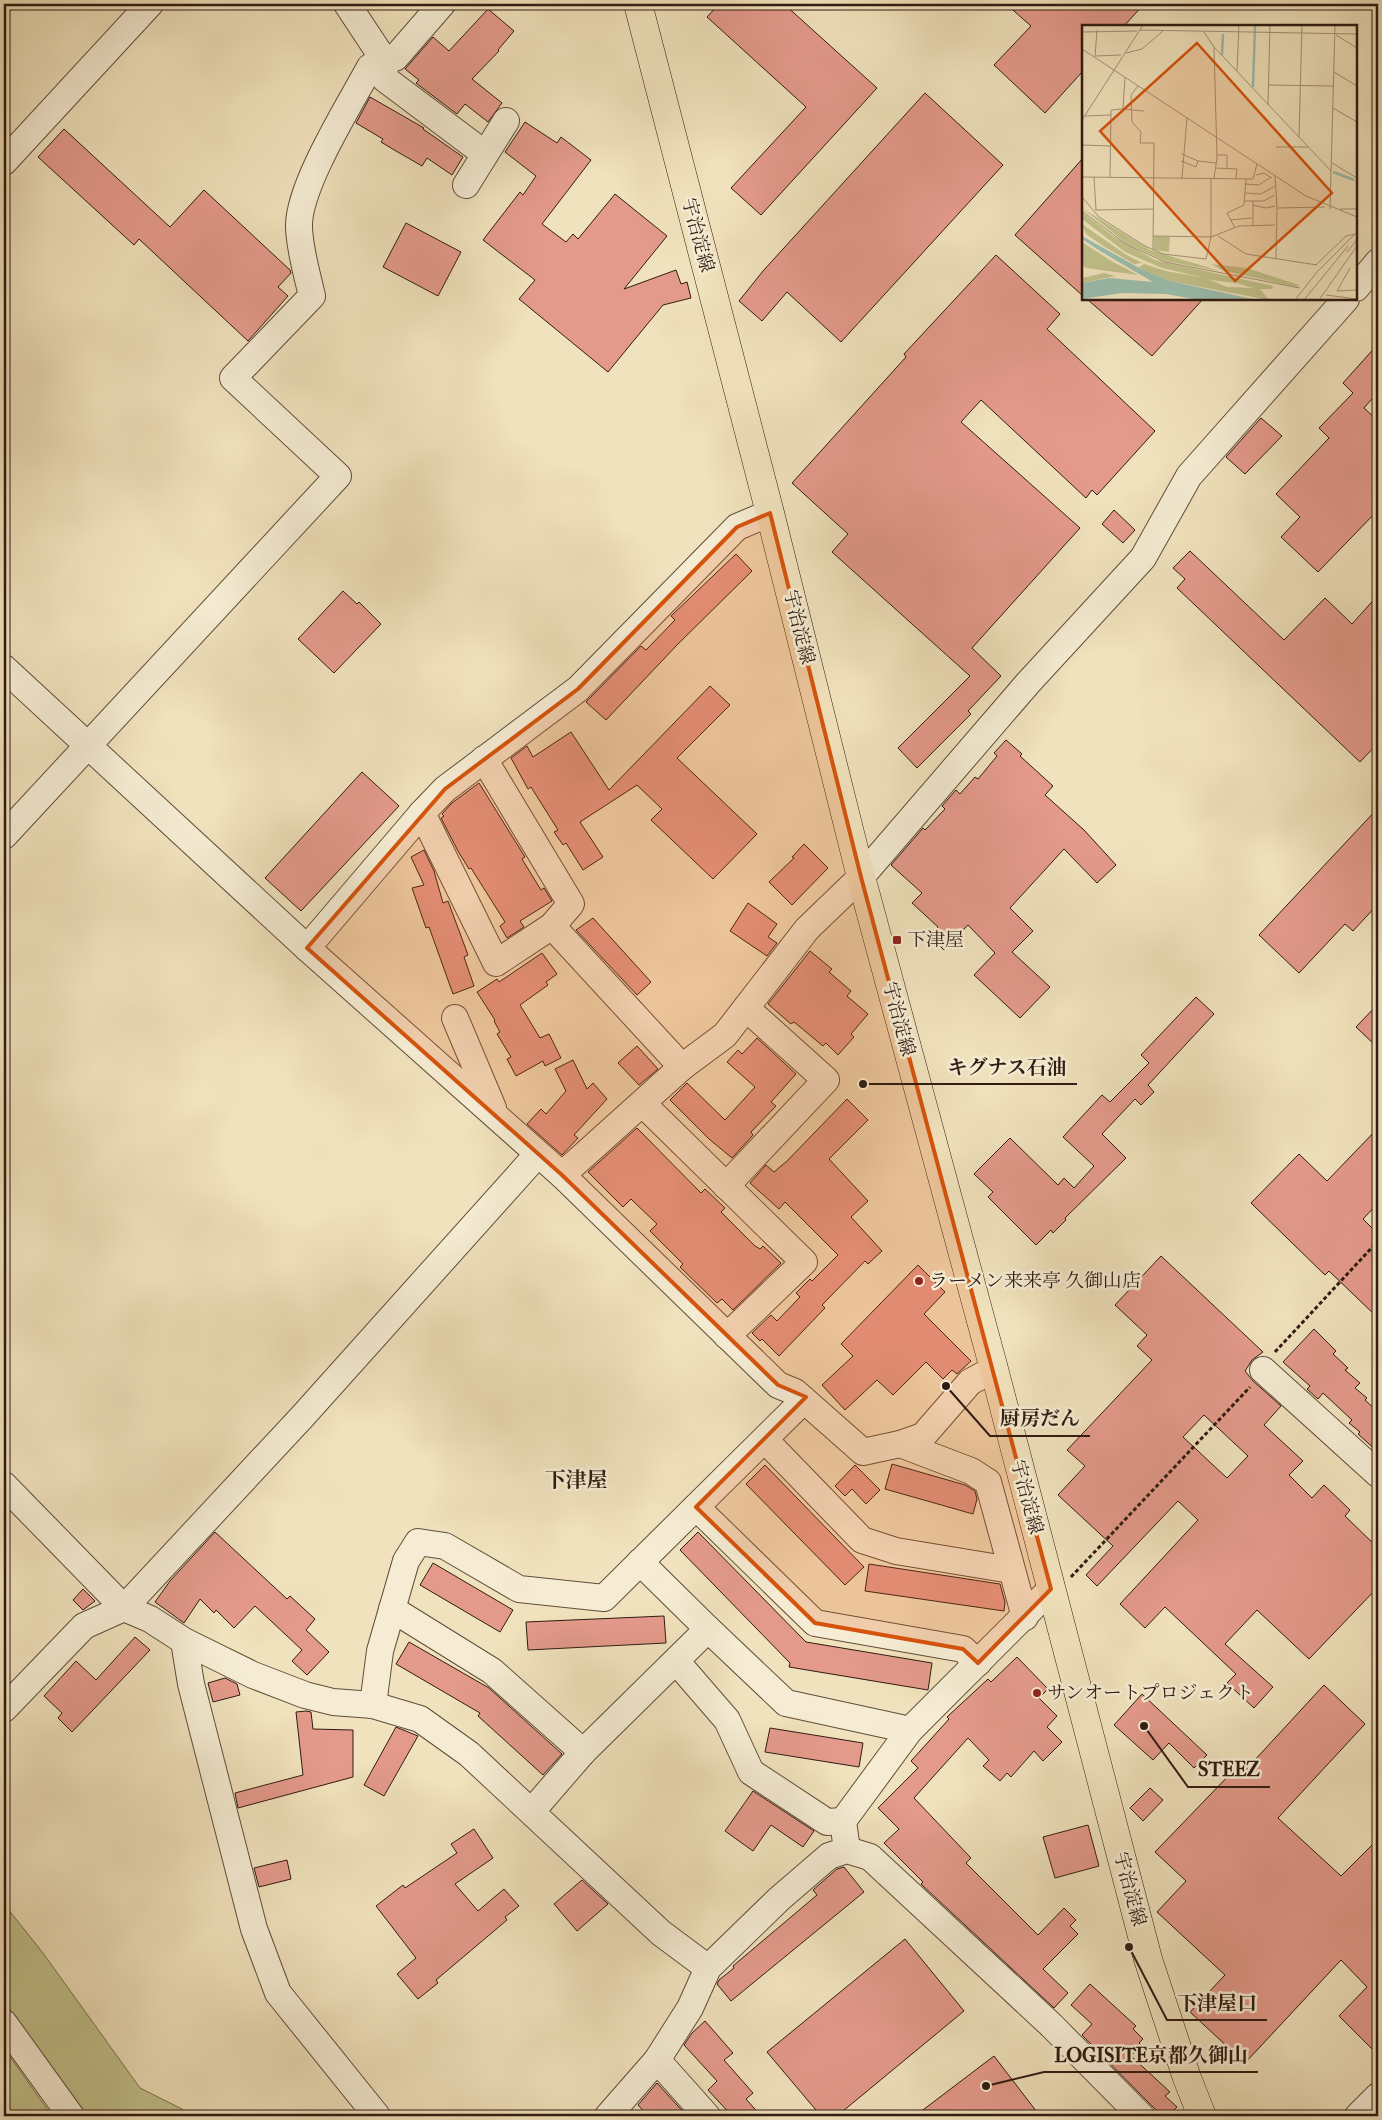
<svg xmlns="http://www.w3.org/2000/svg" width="1382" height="2120" viewBox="0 0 1382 2120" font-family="'IM FELL French Canon','Noto Serif JP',serif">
<rect width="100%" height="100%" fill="#f0e2bc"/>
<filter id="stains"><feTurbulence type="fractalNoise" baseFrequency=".004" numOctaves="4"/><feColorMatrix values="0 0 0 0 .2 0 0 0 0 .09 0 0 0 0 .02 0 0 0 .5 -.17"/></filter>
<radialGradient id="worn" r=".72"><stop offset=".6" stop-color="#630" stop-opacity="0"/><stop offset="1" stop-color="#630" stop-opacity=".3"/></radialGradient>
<g fill="#c1c18b" stroke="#786e4e">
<polygon points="4,1904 43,1953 140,2088 182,2109 186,2116 86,2116 4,2001"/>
<polygon points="4,2048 52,2116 4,2116"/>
</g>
<g fill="#e49a8b" stroke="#301b12" fill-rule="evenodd">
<polygon points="719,4 784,4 877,88 761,215 731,188 806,107 707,17"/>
<polygon points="1006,4 1144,4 1124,26 1083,26 1083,71 1045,113 994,65 1031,26"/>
<polygon points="488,9 514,31 498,50 499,51 472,79 502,103 488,122 465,104 457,114 416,83 419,80 405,69 433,37 449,51"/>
<polygon points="925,93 1003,165 841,342 787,292 762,321 739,301 763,271"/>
<polygon points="370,97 424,128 423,129 463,157 452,175 427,158 422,166 396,151 381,142 383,139 356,123"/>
<polygon points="525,122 557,143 561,137 591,160 542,224 566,242 573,234 578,239 615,194 667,236 624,289 676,270 681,284 687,282 691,298 663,305 608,372 519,299 535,280 483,240 520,192 523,195 536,176 505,152"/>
<polygon points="64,129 170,227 204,190 290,270 291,273 278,287 288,296 248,341 139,239 134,245 38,157"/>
<polygon points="1083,158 1083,296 1015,235"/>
<polygon points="406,223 461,252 438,296 383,267"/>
<polygon points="996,255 1060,314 1047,329 1155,431 1097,495 1092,490 1086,498 981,400 961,422 1080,528 972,648 1001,676 968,711 971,714 917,768 898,748 970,676 832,552 848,534 792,483 906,357 904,354"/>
<polygon points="1087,299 1203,299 1152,356"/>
<polygon points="1378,344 1378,392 1364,408 1378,421 1378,510 1318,572 1281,537 1300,517 1276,494 1329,438 1319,428 1353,393 1343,383"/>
<polygon points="1261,418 1282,436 1245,474 1226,457"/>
<polygon points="1114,510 1135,530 1123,543 1102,524"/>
<polygon points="1190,551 1284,640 1325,598 1352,624 1378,595 1378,743 1360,762 1177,588 1185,579 1173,568"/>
<polygon points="736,554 752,571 678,644 606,720 586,702 641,646 646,650 675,620 671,616"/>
<polygon points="343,591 357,604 359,602 381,624 334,673 298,639"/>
<polygon points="710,686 730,705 677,758 757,834 713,879 651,820 662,809 637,785 580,822 603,857 583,870 566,843 563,845 554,832 558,830 531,787 528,789 511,758 527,746 533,757 571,732 609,790"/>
<polygon points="1006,740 1022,754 1020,756 1053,786 1045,795 1084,830 1116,865 1097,883 1064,849 1010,908 1033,931 1012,952 1050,987 1020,1018 974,975 995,953 968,925 944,950 930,936 938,927 912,903 922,893 891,865 923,828 925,830 945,809 942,806 956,790 960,794 975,777 978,779 997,756 994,753"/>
<polygon points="362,772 399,806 301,911 265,878"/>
<polygon points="479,783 525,857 522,859 541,890 544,888 552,901 520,921 524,927 507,938 500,926 505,922 471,868 469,869 458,851 441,818 444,816 442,814 452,803"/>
<polygon points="1378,808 1378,904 1353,931 1345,924 1299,973 1259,935"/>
<polygon points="804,844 828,868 792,905 769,882 794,858 792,857"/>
<polygon points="424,850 434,871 443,903 448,901 468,955 464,957 474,986 453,994 429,927 426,928 412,888 424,885 411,857"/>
<polygon points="748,903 777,924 768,937 777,943 767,956 730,931"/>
<polygon points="593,918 651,982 637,995 576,930"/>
<polygon points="810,951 832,969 829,972 851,991 847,996 868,1014 851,1034 854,1037 838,1055 826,1043 823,1046 794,1022 791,1024 768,1004"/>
<polygon points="542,953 557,974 546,982 548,985 520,1005 540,1038 549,1034 561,1058 545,1066 543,1061 516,1076 507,1059 511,1057 497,1034 500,1032 494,1021 495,1020 477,992 497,979 499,982"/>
<polygon points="1196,997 1214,1014 1148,1085 1154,1092 1141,1105 1135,1099 1102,1134 1126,1158 1065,1218 1066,1220 1053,1233 1051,1230 1036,1245 988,1197 993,1192 974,1174 1010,1138 1058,1185 1064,1178 1074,1188 1094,1166 1063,1137 1102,1095 1110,1102 1149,1063 1141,1055"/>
<polygon points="1378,1004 1378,1048 1356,1027"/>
<polygon points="757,1038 796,1074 771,1102 776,1106 751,1132 753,1135 732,1158 709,1139 670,1100 687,1083 725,1120 755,1087 727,1062 738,1050 742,1054"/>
<polygon points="637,1046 658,1069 639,1085 618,1063"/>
<polygon points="573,1060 587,1089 593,1083 607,1099 574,1135 578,1138 562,1155 527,1124 541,1109 546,1114 566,1091 555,1069"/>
<polygon points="847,1099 868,1120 829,1159 868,1201 851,1217 882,1251 868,1264 865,1261 822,1305 825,1308 779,1356 762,1339 760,1341 752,1333 771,1315 777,1321 800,1297 796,1293 810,1279 812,1281 838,1255 785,1202 779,1209 750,1183 766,1165 774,1172 787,1161"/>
<polygon points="637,1128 701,1193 705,1189 725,1208 721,1212 755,1246 760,1249 763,1246 781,1263 733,1310 722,1299 717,1303 680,1267 683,1264 650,1231 657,1224 631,1199 623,1207 588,1172"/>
<polygon points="1378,1128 1378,1203 1363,1219 1378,1234 1378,1318 1329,1271 1325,1275 1251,1203 1299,1154 1327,1181"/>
<path d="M1161,1256L1263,1352L1252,1360L1245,1371L1253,1381L1281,1406L1264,1425L1303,1461L1289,1475L1312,1498L1324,1485L1350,1510L1345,1516L1378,1548V1587L1309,1659L1257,1610L1225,1644L1273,1687L1254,1708L1227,1683L1236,1674L1165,1607L1145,1628L1120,1604L1198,1520L1178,1501L1097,1586L1086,1575L1113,1546L1058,1495L1085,1466L1067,1450L1152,1360L1137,1346L1147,1335L1115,1305ZM1204,1415L1248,1456L1227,1478L1183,1437Z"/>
<polygon points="918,1265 945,1292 924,1314 971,1361 957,1374 952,1370 943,1379 926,1362 893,1395 877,1380 845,1410 822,1385 853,1356 841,1344"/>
<polygon points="1314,1329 1336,1351 1333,1354 1348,1368 1345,1370 1360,1383 1355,1388 1367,1398 1365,1400 1378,1412 1378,1452 1358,1434 1360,1432 1349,1423 1352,1420 1323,1393 1318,1399 1307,1389 1310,1386 1283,1362"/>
<polygon points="892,1464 965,1485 975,1491 977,1499 973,1514 885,1489"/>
<polygon points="765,1465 864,1567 845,1585 746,1484"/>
<polygon points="855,1465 880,1490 866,1504 852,1489 845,1496 835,1486"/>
<polygon points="215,1532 287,1599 290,1596 315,1619 306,1630 329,1652 307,1675 292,1661 302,1650 255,1606 234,1628 216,1610 214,1613 200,1599 184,1623 155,1602 170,1581"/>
<polygon points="698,1532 806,1642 932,1663 928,1690 789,1667 790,1663 680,1550"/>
<polygon points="433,1563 513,1610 500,1632 420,1585"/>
<polygon points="869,1564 1000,1584 1005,1602 1004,1611 865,1591"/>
<polygon points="83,1589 95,1601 83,1610 73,1600"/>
<polygon points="664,1616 666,1643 528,1650 526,1622"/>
<polygon points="135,1637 150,1650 72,1732 58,1718 62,1713 44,1696 76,1661 96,1680"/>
<polygon points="409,1642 489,1688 562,1754 543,1775 478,1716 480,1713 396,1664"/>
<polygon points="1017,1657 1048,1689 1039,1698 1057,1716 1047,1727 1062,1742 1043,1761 1034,1751 1011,1777 1007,1773 1000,1781 983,1766 989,1760 968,1738 914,1798 971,1858 966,1863 1038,1935 1064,1908 1076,1920 1070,1926 1078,1934 1043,1969 1068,1993 1054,2008 921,1884 923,1882 884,1843 899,1829 878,1808 918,1768 911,1761 949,1719 947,1717 988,1679 991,1682"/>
<polygon points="225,1678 237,1684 240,1695 213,1702 208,1683"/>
<polygon points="1324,1685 1365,1724 1278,1818 1341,1876 1378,1839 1378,2055 1339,2016 1367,1987 1341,1960 1245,2063 1190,2012 1225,1975 1157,1912 1186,1881 1155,1852 1234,1770 1240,1776"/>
<polygon points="1142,1694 1207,1755 1194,1768 1169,1743 1153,1760 1114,1725"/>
<polygon points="306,1711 311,1712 313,1729 353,1730 353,1777 238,1808 235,1793 303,1775 296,1712"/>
<polygon points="396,1727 418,1736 384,1796 364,1785"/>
<polygon points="770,1728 863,1743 859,1767 765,1752"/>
<polygon points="1150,1788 1163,1800 1143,1821 1130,1808"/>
<polygon points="753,1791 814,1831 803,1847 771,1825 753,1851 725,1831"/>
<polygon points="1088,1825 1099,1866 1055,1878 1043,1837"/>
<polygon points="474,1829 493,1858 455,1884 478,1911 504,1889 519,1906 505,1917 507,1920 436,1980 438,1983 418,1999 397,1974 416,1958 376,1906 403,1885 405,1888 457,1853 451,1844"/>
<polygon points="287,1860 291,1879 259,1887 254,1868"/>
<polygon points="844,1867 864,1892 731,2001 717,1984 719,1980 734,1968 733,1966 817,1895 813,1890 837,1869"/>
<polygon points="582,1880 608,1904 577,1931 554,1904"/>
<polygon points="905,1939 964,2011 837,2116 821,2116 767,2052"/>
<polygon points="1090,1984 1136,2026 1133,2029 1143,2039 1139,2043 1141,2045 1131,2056 1170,2092 1165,2096 1177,2107 1168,2116 1163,2116 1153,2107 1082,2035 1092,2024 1071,2005"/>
<polygon points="705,2021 733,2053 724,2060 753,2093 746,2099 761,2116 732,2116 708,2090 717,2081 684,2045 692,2033"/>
<polygon points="994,2056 1040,2116 915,2116"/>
<polygon points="657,2083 687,2116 648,2116 638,2105"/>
</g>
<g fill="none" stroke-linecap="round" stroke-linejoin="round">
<defs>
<g id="minor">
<polyline points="347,4 384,60 385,79 485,154"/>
<polyline points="4,162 150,4"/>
<polyline points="466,185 506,121"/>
<polyline points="1356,288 1378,262"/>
<polyline points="4,668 307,948 562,1175 778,1385 795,1392 863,1452 900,1444 923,1436 970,1382 994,1369"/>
<polyline points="484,759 571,904 552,926 682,1067"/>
<polyline points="422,813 496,963 552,926"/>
<path d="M4,836L338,476L233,378L312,296C307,274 300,251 299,228C297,188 350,104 370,67L384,60L395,58L442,4"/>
<polyline points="307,948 422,813 445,789 578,689 737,527 770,513"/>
<polyline points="455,1018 493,1108"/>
<polyline points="643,1104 804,1262 727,1336"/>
<polyline points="562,1175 682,1067 725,1035 807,929 861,877 1028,683 1143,558 1189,476 1346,299"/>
<polyline points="726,1186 826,1080 746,1008"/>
<polyline points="1263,1370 1378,1474"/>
<polyline points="765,1440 862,1540 896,1551 1011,1570"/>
<polyline points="900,1444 971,1471 988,1482 1025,1617"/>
<polyline points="4,1485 124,1608 150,1619 184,1641 253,1675 305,1695 333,1702 373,1705 420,1719 469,1754 661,1933 708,1968"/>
<polyline points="696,1507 815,1623 963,1649 978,1663"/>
<polyline points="392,1609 492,1671 583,1752"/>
<polyline points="708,1629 786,1703 910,1730"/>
<polyline points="184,1641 191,1684 254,1929 278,1993 377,2116"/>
<polyline points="676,1661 727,1720 751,1772 827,1822 843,1821"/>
<polyline points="373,1705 380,1651 406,1561 418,1542 445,1546 519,1589 604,1598 804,1400"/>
<polyline points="4,1709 84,1626 124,1608 302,1417 537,1155"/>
<polyline points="532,1811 583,1752 708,1629 640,1562"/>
<polyline points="847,1850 843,1821 910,1730 1051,1589"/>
<polyline points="4,2023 71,2116"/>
<polyline points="657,2060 707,2116"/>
<polyline points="608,2116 657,2060 690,2008 708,1968 779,1899 829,1856 847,1850 870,1857 1051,2025 1141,2116"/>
<polyline points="1358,2116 1378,2096"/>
</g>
<polyline id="major" points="638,4 770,513 861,877 994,1369 1148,1959 1187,2078 1202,2116"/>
</defs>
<use href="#minor" stroke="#604d3c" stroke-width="28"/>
<use href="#major" stroke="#301b12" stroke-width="29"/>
<g stroke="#301b12" stroke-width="3" stroke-dasharray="4 2.5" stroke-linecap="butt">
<polyline points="1275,1352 1378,1241"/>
<polyline points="1071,1577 1250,1387"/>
</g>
<use href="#minor" stroke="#f5ecd3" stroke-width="26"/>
<use href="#major" stroke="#f0e2bc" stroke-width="28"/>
</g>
<path fill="#d6530d" fill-opacity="0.2" stroke="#d6530d" stroke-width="4" stroke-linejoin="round" d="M770,513L861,877L1051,1589L978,1663L963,1649L815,1623L696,1507L806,1397L778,1385L562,1175L307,948L445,789L578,689L737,527Z"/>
<g fill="#8f2418" stroke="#f5ecd3" stroke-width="2">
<rect x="892" y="935" width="10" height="10" rx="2.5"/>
<circle cx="919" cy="1281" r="5"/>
<circle cx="1037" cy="1693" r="5"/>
</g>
<g text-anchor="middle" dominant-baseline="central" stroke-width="5" stroke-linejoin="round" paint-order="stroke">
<g font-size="19" fill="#301b12" stroke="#f5ecd3">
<text transform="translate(698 235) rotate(75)">宇治淀線</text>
<text transform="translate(799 627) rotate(76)">宇治淀線</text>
<text transform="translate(899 1019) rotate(75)">宇治淀線</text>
<text transform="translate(1027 1497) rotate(75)">宇治淀線</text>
<text transform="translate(1130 1889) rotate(75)">宇治淀線</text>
</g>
<g font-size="19" fill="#301b12" stroke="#f5ecd3" text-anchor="start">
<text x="907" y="940">下津屋</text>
<text x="929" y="1281">ラーメン来来亭 久御山店</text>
<text x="1047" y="1693">サンオートプロジェクト</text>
</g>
<g font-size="21" font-weight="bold" fill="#301b12" stroke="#f5ecd3">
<text x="576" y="1480">下津屋</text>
</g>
</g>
<g transform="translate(1082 25)">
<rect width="275" height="275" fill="#f0e2bc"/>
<path d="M0,183L68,225L138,246L83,236L44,218ZM0,187L31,211L73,235L191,261L190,264H178L187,275L88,256L61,245L57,242L62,239L84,246L123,253L80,243L43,227L0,194ZM128,255L155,258L171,263L145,262ZM0,199L43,229L60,238L52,239L21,221L4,209ZM72,211L88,212L87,227L72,225ZM0,217L31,237L56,250L4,243L0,240ZM129,239L165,243L217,260L215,262L142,246ZM22,248L33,251L0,258V253Z" fill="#c1c18b" fill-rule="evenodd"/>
<path d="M0,211L61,245L88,256L175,275H118L83,269L40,268L0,274V258L27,253L71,257L18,226L0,214Z" fill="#9abeae"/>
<path fill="none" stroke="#9abeae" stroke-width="2.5" d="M140,30L141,9M171,62L173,0M251,147L272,155"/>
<path fill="none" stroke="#a39278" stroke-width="1" d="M58,5L275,9M0,7L55,6M122,7L132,22L135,133L132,153M254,10L275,23M132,22L249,146M0,24L224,171L275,192M44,28L60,24L81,6M14,31L39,30M13,32L15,5M155,46L157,0M252,47L275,61M43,52L41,84L62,86M187,60L251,61M56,61L49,70L50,97L59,107L58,118H72L71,225M186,80L188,0M251,83L275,97M3,91L29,90M0,95L61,0M217,112L220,0M0,120L28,121M194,122H226M100,129L116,136L134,138M135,130H145V143M99,136L114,142L116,136M250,138L275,153M133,143L155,144L154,154M174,150L182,148L190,153M193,151L195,183M0,152L171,154L175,139M12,152L14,185M28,152L29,85L41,84M100,153L105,93M163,159L177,160L189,152M163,168L179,169L193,161M0,172L17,192L63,221L81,229L124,234L129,212V153M162,176H171V200M171,176H182L192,170M171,180L184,183L193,181M248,184L253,0M258,184H275M13,185L71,184M0,186L44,219L83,237L218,263M148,195L170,193M153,203L145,188L162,180L164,154M71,211L129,212L157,201L193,200M136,211L164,229L235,240M265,227L275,215M194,234L195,183L243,182M234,240L264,211L273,209M268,243L255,266L274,265M244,270L275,274M213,275L235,247L275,207M222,275L266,221M237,275L275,221"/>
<path fill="#d6530d" fill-opacity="0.15" stroke="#d6530d" stroke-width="2.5" d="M115,18L250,168L153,256L18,106Z"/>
<rect width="275" height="275" fill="none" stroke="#301b12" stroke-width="2.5"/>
</g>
<path fill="none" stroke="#301b12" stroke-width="2" d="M863 1084L937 1084H1077M946 1386L990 1436H1090M1144 1726L1188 1787H1270M1129 1947L1167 2020H1267M986 2086L1044 2072H1258"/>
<g fill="#301b12" stroke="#f5ecd3" stroke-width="2">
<circle cx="863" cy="1084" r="5"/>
<circle cx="946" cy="1386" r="5"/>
<circle cx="1144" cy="1726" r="5"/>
<circle cx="1129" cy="1947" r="5"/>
<circle cx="986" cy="2086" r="5"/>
</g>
<g font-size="20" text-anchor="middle" font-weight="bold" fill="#301b12" stroke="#f5ecd3" stroke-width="5" stroke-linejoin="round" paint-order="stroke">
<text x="1007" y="1074">キグナス石油</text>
<text x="1040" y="1425">厨房だん</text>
<text x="1229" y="1776">STEEZ</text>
<text x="1217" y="2010">下津屋口</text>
<text x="1151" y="2062">LOGISITE京都久御山</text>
</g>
<rect width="1382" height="2120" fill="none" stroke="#f0e2bc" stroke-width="20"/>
<rect x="5" y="5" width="1372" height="2110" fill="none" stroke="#301b12" stroke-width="2.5"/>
<rect x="10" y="10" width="1362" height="2100" fill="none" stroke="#301b12"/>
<rect width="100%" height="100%" filter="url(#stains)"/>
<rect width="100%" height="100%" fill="url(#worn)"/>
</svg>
